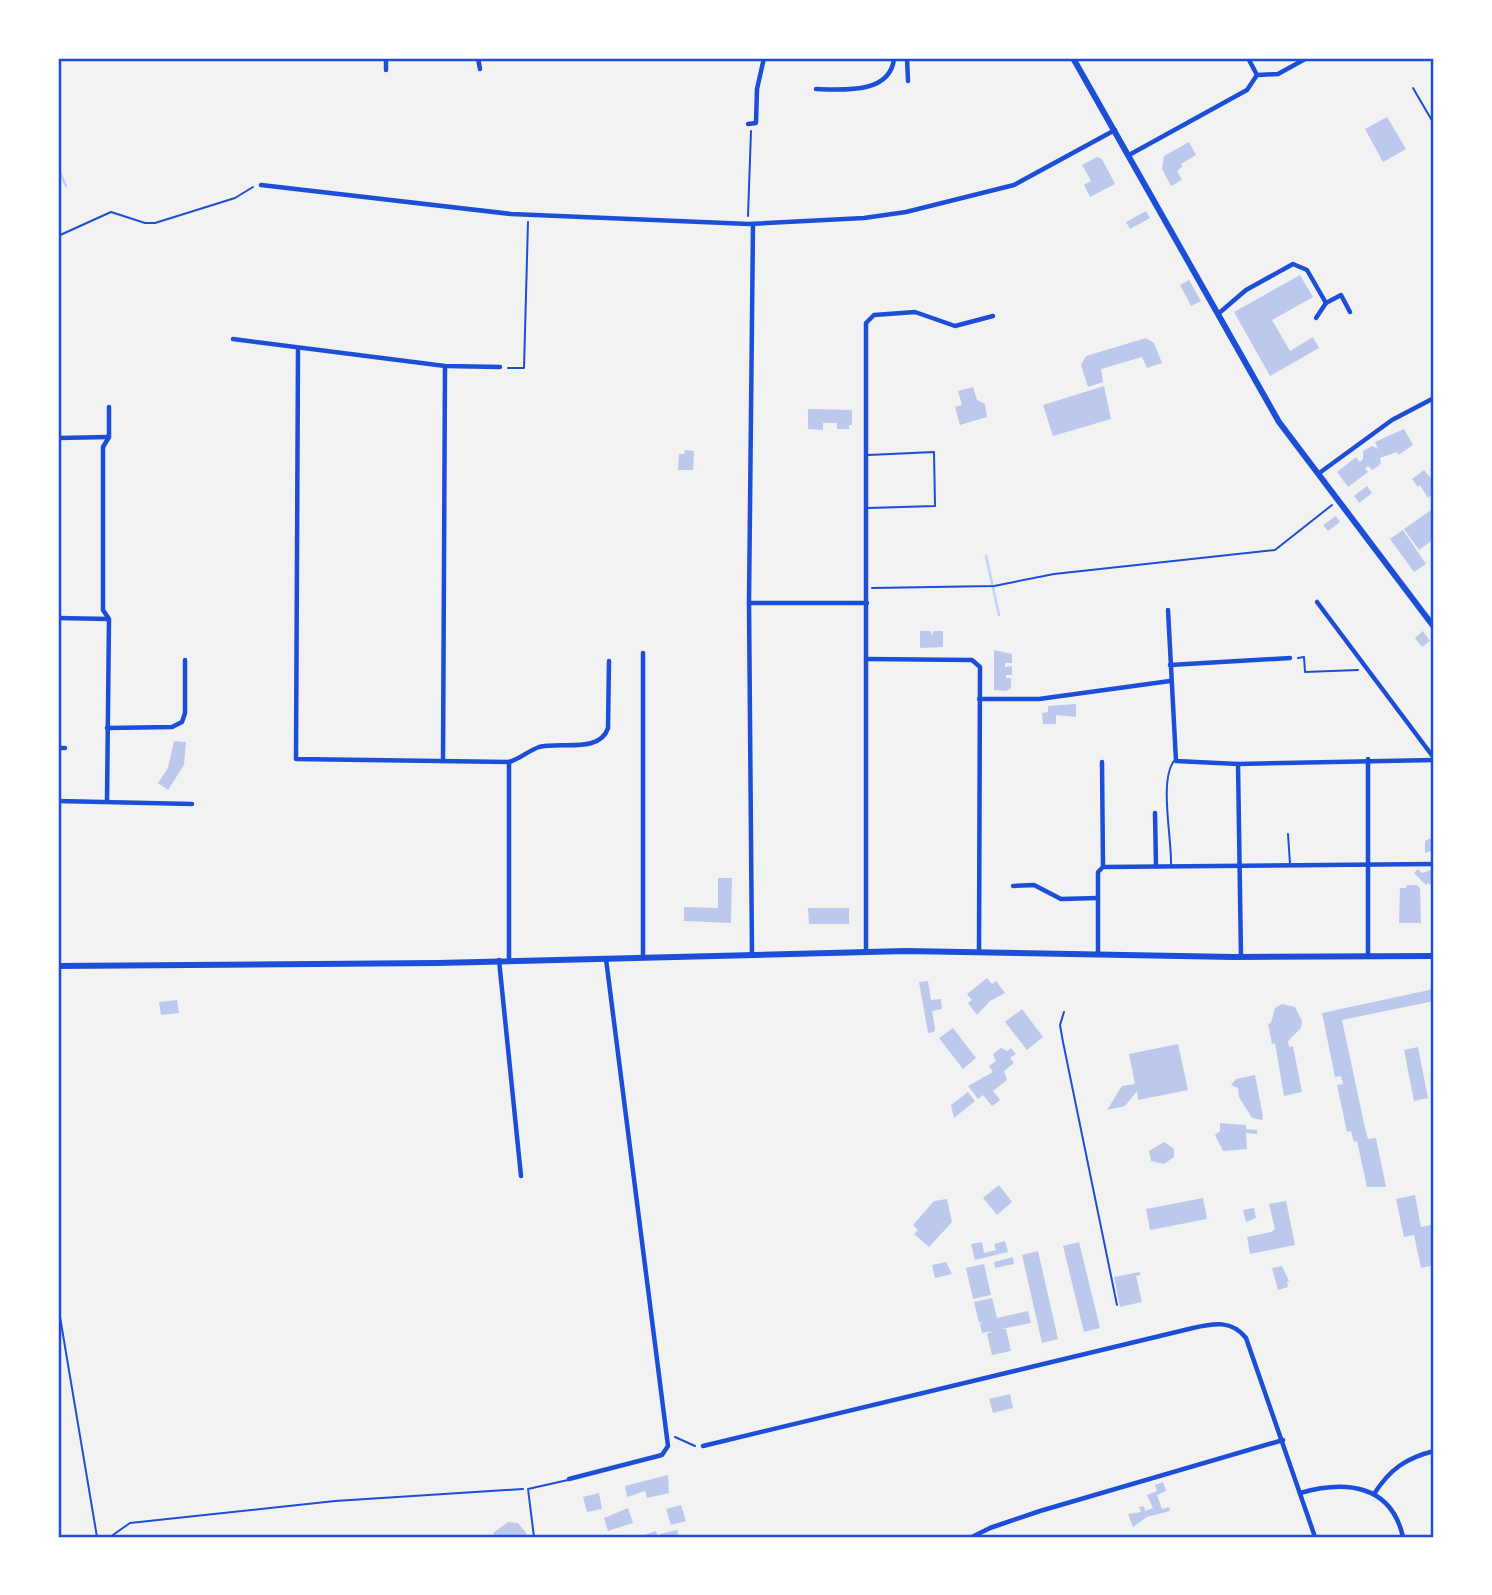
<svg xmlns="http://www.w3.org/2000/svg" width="1492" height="1595" viewBox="0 0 1492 1595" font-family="'Roboto Serif',serif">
<rect width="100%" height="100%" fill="#f2f2f2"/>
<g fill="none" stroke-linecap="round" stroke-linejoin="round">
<g stroke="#bfd3fe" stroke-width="2.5">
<polyline points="58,168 66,186"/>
<polyline points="986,556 999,615"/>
</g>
</g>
<g fill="#bdc9ec">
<polygon points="1387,117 1406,149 1383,162 1365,129"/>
<polygon points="1189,142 1196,155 1181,164 1182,167 1177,171 1182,180 1171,186 1162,169 1164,156"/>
<polygon points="1097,157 1102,159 1115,184 1090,197 1084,185 1091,181 1082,165"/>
<polygon points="1146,211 1150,218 1130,229 1126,222"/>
<polygon points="1300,275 1313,297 1272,320 1290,351 1313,337 1319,348 1270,376 1234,312"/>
<polygon points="1189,280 1201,301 1191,306 1180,285"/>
<polygon points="1146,338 1154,343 1162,363 1147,368 1142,357 1101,369 1103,382 1088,387 1081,365 1086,356"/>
<polygon points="1104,386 1111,419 1053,436 1043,405"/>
<polygon points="973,387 977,400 985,404 987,417 960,425 955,407 962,405 958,391"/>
<polygon points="808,409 852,410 852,425 849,425 849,429 837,429 837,423 823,423 823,430 808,429"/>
<polygon points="1404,429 1413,445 1398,455 1397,452 1380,458 1381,463 1377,467 1372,470 1368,466 1365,468 1368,472 1348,487 1337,472 1356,457 1360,462 1363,459 1363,451 1372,446 1378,449 1375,442"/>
<polygon points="685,450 694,451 693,470 678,470 679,454 684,454"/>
<polygon points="1424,470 1434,482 1434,493 1428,498 1420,485 1418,487 1412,479"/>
<polygon points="1367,486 1372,493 1359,503 1354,496"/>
<polygon points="1434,508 1434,539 1419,550 1404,529"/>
<polygon points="1336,516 1340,522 1328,531 1323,525"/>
<polygon points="1403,530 1426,564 1414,572 1390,539"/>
<polygon points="920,631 930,631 933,636 933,631 943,631 943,647 920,648"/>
<polygon points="1423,631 1430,641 1422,647 1415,638"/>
<polygon points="994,650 1012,654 1012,663 1005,663 1005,667 1012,666 1012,675 1006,675 1006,678 1011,678 1011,688 1006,691 994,690"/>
<polygon points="1076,704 1076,717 1056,715 1056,724 1043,724 1042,713 1048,712 1048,706"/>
<polygon points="174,741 186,742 184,765 168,790 158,783 168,768"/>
<polygon points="1429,839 1434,839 1434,850 1425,853 1425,841"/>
<polygon points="1418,869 1422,873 1434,869 1434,887 1428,883 1426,885 1414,873"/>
<polygon points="718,878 732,878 731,923 684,921 684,907 718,908"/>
<polygon points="1407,885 1417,885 1420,888 1421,923 1399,923 1400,888 1406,888"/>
<polygon points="808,908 849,908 849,924 809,924"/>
<polygon points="987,978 992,984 996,981 1005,993 990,1001 977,1015 968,1003 972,1000 967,994"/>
<polygon points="928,981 931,1000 941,999 942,1009 932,1011 935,1028 934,1032 928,1033 919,982"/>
<polygon points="1434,989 1434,1001 1342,1020 1365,1128 1368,1139 1376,1138 1386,1187 1367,1187 1357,1141 1354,1142 1351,1131 1347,1132 1337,1085 1343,1084 1341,1076 1335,1077 1322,1013"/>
<polygon points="177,1000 179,1013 161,1015 159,1002"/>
<polygon points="1282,1004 1295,1007 1302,1021 1301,1028 1288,1041 1289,1047 1293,1046 1302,1092 1284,1096 1275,1043 1272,1044 1268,1024 1271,1023 1275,1008"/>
<polygon points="1022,1009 1043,1037 1027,1050 1005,1022"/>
<polygon points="953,1028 976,1058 963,1069 939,1038"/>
<polygon points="1178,1044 1188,1090 1138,1100 1137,1091 1125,1106 1107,1110 1122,1086 1135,1084 1129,1054"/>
<polygon points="1418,1047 1428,1098 1414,1101 1404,1050"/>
<polygon points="1001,1048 1007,1051 1011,1048 1016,1054 1010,1058 1014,1063 1004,1071 1007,1080 993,1091 1000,1100 992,1106 983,1095 978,1099 968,1086 993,1072 989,1066 996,1061 993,1054"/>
<polygon points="1255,1075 1263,1116 1262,1120 1252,1118 1239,1097 1238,1088 1231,1085 1236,1079"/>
<polygon points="968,1092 975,1101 954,1118 951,1105"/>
<polygon points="1220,1123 1246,1125 1246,1129 1257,1130 1257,1134 1246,1133 1247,1149 1223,1151 1215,1135 1220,1131"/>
<polygon points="1164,1142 1174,1149 1174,1157 1164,1164 1151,1161 1149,1151"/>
<polygon points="999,1185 1012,1202 997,1215 983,1198"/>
<polygon points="1415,1195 1421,1227 1431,1225 1434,1242 1434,1265 1421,1268 1414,1235 1404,1237 1396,1199"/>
<polygon points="1203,1198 1207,1219 1150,1230 1146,1209"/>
<polygon points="947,1199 952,1222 929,1247 914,1234 918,1230 913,1225 934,1201"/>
<polygon points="1286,1201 1295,1245 1250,1254 1247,1237 1271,1232 1275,1229 1269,1204"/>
<polygon points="1254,1208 1256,1218 1246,1222 1243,1210"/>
<polygon points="1005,1241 1008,1252 975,1260 971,1244 982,1242 984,1253 996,1250 994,1244"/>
<polygon points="1079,1242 1100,1328 1084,1332 1063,1246"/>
<polygon points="1038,1251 1058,1339 1042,1343 1022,1255"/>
<polygon points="1013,1257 1014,1264 995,1268 994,1262"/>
<polygon points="946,1262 952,1274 935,1278 932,1265"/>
<polygon points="984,1264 991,1295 973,1299 966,1268"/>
<polygon points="1282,1266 1289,1281 1287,1282 1288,1287 1278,1290 1272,1268"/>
<polygon points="1140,1272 1140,1275 1136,1276 1142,1302 1120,1307 1114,1277"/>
<polygon points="992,1298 997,1318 1028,1311 1031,1323 1001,1329 1006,1329 1011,1351 992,1355 987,1334 992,1331 982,1333 980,1324 984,1321 979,1323 974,1302"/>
<polygon points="1010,1394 1013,1408 993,1413 989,1399"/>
<polygon points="668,1475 669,1493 647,1498 645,1491 627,1497 625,1486"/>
<polygon points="1163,1482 1166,1491 1157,1495 1162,1509 1169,1507 1170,1511 1147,1517 1133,1527 1128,1514 1141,1512 1139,1507 1144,1506 1145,1511 1153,1508 1147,1495 1157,1491 1155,1485"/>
<polygon points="599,1493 602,1509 587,1512 583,1497"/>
<polygon points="681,1505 686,1521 671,1525 666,1509"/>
<polygon points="628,1508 633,1523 608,1531 604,1518"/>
<polygon points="508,1522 518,1523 527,1534 523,1537 496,1537 493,1533"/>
<polygon points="677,1530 679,1537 661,1537 660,1534"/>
<polygon points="656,1531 658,1537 637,1537"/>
</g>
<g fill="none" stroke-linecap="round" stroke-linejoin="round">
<g stroke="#1d4ed8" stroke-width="2">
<polyline points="748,216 751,131"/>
<polyline points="58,236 111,212 145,223 155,223 235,198 253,187"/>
<polyline points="508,368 524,368 528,222"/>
<polyline points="872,588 994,586 1054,574 1275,550 1332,505"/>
<polyline points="1298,658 1304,657 1305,672 1358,670"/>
<polyline points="675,1437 695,1446"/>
<polyline points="110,1537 130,1523 335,1501 523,1489"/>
</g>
<g stroke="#1d4ed8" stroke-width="2">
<polyline points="1413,88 1434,124"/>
<polyline points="868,455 934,452 935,506 868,508"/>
<polyline points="1288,834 1290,864"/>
<path d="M1171,865C1172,839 1159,780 1174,761"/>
<polyline points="1064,1012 1060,1025 1063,1042 1117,1305"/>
<polyline points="58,1305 97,1537"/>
<polyline points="534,1537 528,1489 568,1480"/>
</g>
<g stroke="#1d4ed8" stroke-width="4.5">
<polyline points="386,58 386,70"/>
<polyline points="478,58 480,69"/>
<polyline points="907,58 908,81"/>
<polyline points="1248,58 1257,75"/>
<path d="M816,89C844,90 891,94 894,58"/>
<polyline points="748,124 756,123 757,89 764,58"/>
<polyline points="1129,155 1247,90 1257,75 1278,74 1307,58"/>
<polyline points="261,185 511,214 749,224 864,218 906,212 1014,185 1115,130"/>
<polyline points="1218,314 1246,290 1293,264 1307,270 1326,303 1341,295 1350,312"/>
<polyline points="1316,318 1326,303"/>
<polyline points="233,339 445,366 500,367"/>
<polyline points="298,350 296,759 509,762 509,959"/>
<polyline points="58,438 109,437"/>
<polyline points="1318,474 1392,420 1434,398"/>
<polyline points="1317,602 1434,758"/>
<polyline points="749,603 867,603"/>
<polyline points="1168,610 1176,761 1238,764 1434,760"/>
<polyline points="58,618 108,619"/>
<polyline points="643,653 643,958"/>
<polyline points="866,659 972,660 980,667 979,951"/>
<polyline points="1170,665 1290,658"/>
<polyline points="979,699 1039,699 1170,681"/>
<polyline points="107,728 172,727 182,722 185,713 185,660"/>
<polyline points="58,748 65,748"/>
<polyline points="1368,759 1368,956"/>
<polyline points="443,761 445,366"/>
<path d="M509,762C520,759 528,751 539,747C559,741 600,754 608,728L609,661"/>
<polyline points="1102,762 1103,867"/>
<polyline points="1238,764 1241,957"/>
<polyline points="58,801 192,804"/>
<polyline points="107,801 109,619 103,610 103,447 109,437 109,407"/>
<polyline points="1155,813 1156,866"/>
<polyline points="1013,886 1034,885 1061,899 1098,898"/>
<polyline points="866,952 866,323 874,315 915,312 955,326 993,316"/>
<polyline points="1098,954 1098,872 1103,867 1434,864"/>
<polyline points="752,955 749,603 753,224"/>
<polyline points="499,960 521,1176"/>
<path d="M703,1446L1193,1328C1214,1323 1232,1320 1246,1338L1315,1537"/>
<polyline points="569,1479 662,1455 668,1446 606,959"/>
<path d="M1300,1493C1345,1480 1391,1484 1403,1537"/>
<path d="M1374,1494C1390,1469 1406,1458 1434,1451"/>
<polyline points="972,1537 990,1528 1040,1511 1283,1440"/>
</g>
<polyline stroke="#1d4ed8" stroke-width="6" points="1073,58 1279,422 1434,627"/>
<polyline stroke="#1d4ed8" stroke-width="6" points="58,966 437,963 906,951 1234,957 1434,956"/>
</g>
<rect width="1492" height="1595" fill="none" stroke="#ffffff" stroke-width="119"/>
<rect x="60" y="60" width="1372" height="1476" fill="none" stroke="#1d4ed8" stroke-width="2.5"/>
</svg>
